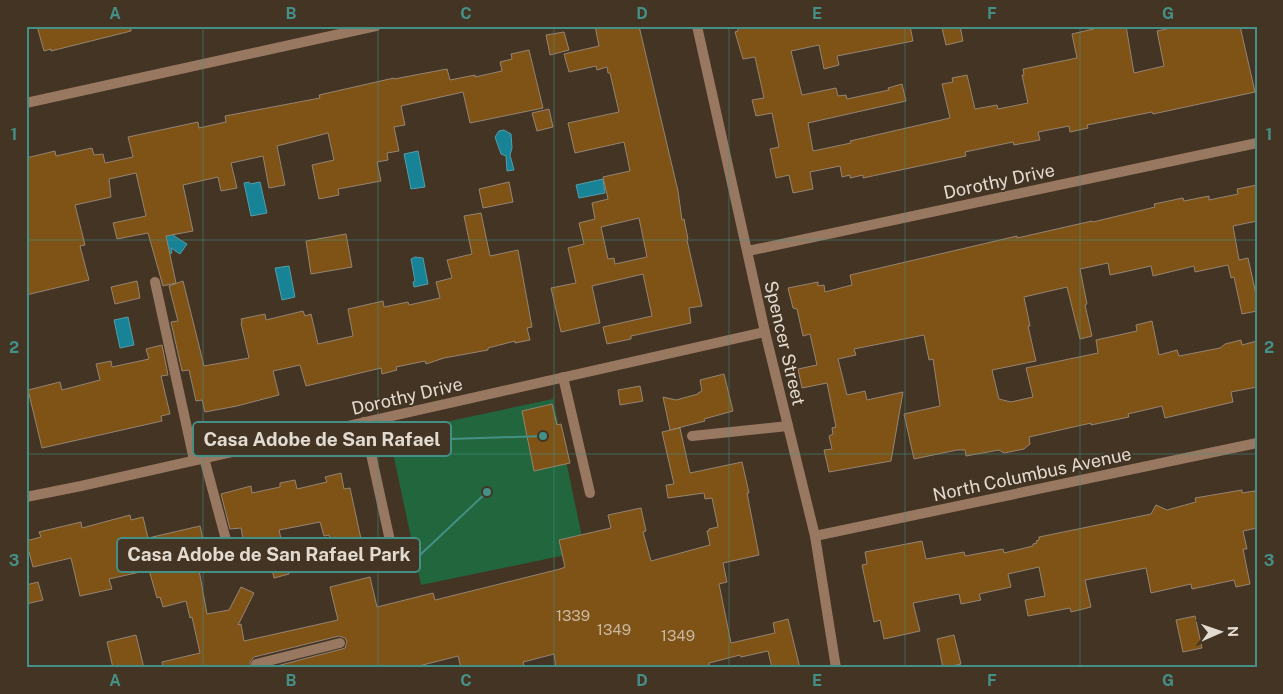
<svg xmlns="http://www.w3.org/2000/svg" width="1283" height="694" viewBox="0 0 1283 694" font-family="'Public Sans',sans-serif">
<rect width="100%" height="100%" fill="#433424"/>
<polygon fill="#22663d" points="553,399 585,551 421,585 389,434"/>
<g fill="#188397" stroke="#559da8">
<polygon points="504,130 511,134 512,148 510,155 514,170 507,171 506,156 501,154 495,137 499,131"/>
<polygon points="418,151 425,187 411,189 404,154"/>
<polygon points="603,179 605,193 579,198 576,185"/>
<polygon points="249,182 250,184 260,182 267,213 251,216 244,183"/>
<polygon points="173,229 174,236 187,244 180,254 171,248 172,253 165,254 160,232"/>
<polygon points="415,257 423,258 428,284 414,287 413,282 415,281 411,259"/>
<polygon points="289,266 295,297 282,300 275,268"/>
<polygon points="128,317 134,345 120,348 114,320"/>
</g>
<g fill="#7f5316" stroke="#958472" fill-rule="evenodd">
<polygon points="37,26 131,26 131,31 51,51 51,49 44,51"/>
<path d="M595,26H639L678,191L682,220L684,219L688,239L687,240L702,306L689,308L691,323L631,336V339L607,344L603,327L652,316L643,274L592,286L600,323L561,332L551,288L576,283L568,248L584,244L579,223L595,219L592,203L608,199L603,177L630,171L624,142L575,153L568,123L619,112L610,73H608L607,67L597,70L596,66L569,72L564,54L599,46ZM639,218L647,257L615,264L614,258L608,259L601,227Z"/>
<polygon points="737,26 910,26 913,41 837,56 839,65 824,69 819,45 791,51 802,95 836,88 838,96 846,95 847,99 889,90 888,88 902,84 906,101 808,123 813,151 851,143 850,141 950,118 942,84 953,82 952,78 967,75 975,109 997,105 998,109 1028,103 1022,75 1024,75 1023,69 1077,58 1072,34 1106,26 1126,26 1134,73 1164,66 1157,31 1180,26 1240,26 1255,92 1153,114 1152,112 1087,125 1088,128 1070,132 1069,126 1038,132 1040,140 1014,145 1013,142 965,152 966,156 863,178 863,175 850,178 850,175 842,177 840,166 810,172 813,189 793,193 789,175 776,178 770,149 779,147 772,113 756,116 752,100 764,98 755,57 743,59 735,32 738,31"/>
<polygon points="950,26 960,26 963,41 946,45 942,28"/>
<polygon points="564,32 569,50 550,55 546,35"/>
<polygon points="529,50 543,108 470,123 463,92 401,106 405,125 394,127 399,151 387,153 388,160 377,162 381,181 338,189 339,195 319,199 312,165 334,160 328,133 277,146 285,185 269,188 263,156 231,163 237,188 221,191 218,177 183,185 193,231 166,236 176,283 163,286 148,233 117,239 113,223 146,216 136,173 109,179 111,197 75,205 85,245 80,246 89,280 26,295 26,158 55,151 56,156 92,148 94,155 103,154 105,163 133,157 128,137 198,122 199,128 226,122 225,116 320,98 319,95 394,78 394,79 447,69 450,80 475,75 475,77 502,71 500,62 512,59 511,54"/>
<polygon points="549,109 553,127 537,131 532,113"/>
<polygon points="509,182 513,202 483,208 479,189"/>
<polygon points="1257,185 1257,221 1233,226 1239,260 1248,258 1257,299 1257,311 1242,314 1234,277 1231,278 1228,265 1195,272 1194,266 1153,276 1151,266 1110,275 1108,263 1080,269 1087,304 1085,305 1092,336 1080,339 1067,287 1024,297 1030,326 1028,326 1036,361 992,370 999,399 1011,402 1033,397 1026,368 1098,353 1096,340 1137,331 1136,325 1152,321 1159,355 1177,350 1179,356 1220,348 1225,344 1241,340 1242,345 1257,341 1257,387 1231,392 1233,402 1165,418 1162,406 1128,414 1129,417 1091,425 1091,423 1029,437 1030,444 1024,449 1004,453 999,450 966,456 965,450 957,450 914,459 904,414 940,406 933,359 929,360 924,335 854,349 856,355 838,359 847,395 865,391 867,400 903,392 891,461 829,472 824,450 832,449 829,436 833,434 832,428 836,427 827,383 802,388 798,369 817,365 810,334 803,336 797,309 793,308 788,288 818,282 818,286 824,285 825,292 852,285 850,275 1017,236 1017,238 1092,221 1093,222 1155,207 1154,204 1183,198 1184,201 1209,196 1209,200 1238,194 1237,189"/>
<polygon points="481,213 490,256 518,250 532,327 527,328 530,340 515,343 515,341 488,348 488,350 444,358 426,364 425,361 396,367 397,370 382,374 381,368 306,386 300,365 273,371 279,395 237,406 205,412 202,400 196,401 189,370 182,371 171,322 178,321 169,286 183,281 204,366 249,358 241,323 242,323 241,319 265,314 266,320 303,311 305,316 311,314 318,344 353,336 348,309 383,301 384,307 408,302 409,305 440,298 436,282 452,278 447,260 472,254 464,216"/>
<polygon points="346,234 352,267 311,274 306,241"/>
<polygon points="137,281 140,298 115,304 111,287"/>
<polygon points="162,345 168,375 161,376 170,414 161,416 162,421 42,448 28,390 60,382 62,390 100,380 96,364 111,361 112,367 149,359 146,349"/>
<polygon points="724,374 733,411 704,419 705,421 670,430 663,397 676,400 698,394 698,393 702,391 700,380"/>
<polygon points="640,386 643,401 620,405 618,390"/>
<polygon points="552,404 557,425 561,424 570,463 534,471 522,411"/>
<polygon points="680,428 690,473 742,462 749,493 747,493 759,555 723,563 727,582 719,584 731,643 775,633 773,623 788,619 800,668 772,668 768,651 741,657 740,655 709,663 709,665 697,668 556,668 554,654 523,662 524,666 516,668 461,668 458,656 411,668 269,668 342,649 345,648 347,642 345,638 339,636 254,657 250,662 250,668 163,668 162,662 200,653 192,617 190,618 186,601 163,607 160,597 157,598 149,570 109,579 112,589 80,596 71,558 33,567 26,541 41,537 39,532 81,522 82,528 130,515 131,520 143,517 148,538 200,526 207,557 197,559 207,614 229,610 241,587 254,593 238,625 241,624 244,641 338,620 330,587 370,577 377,607 433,593 435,600 560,569 565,567 559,540 611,528 608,515 641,508 646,531 643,532 651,561 710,545 707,531 709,531 709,529 718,527 712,498 705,499 704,493 668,498 666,485 674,484 662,432"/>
<polygon points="341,473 344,489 350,488 361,539 332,546 329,535 324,536 320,522 279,530 289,574 274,578 270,561 248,566 241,528 230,529 221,494 251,486 252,493 280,487 280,483 295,480 297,489 327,482 325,477"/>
<polygon points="1242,490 1242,493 1255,491 1257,500 1257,528 1243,531 1247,549 1243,549 1250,584 1236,587 1234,580 1192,589 1191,584 1151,593 1146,568 1085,580 1091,607 1071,612 1070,608 1028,616 1025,600 1045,596 1039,567 1008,574 1011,587 979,594 981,600 961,604 959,594 913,603 920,631 884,639 880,620 874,622 862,565 867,564 865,552 922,541 926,559 964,552 965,556 1003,549 1004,553 1033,546 1033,544 1037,543 1036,541 1039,540 1039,537 1151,514 1156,505 1167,510 1196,502 1195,498"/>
<polygon points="38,582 43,600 26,604 26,585"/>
<polygon points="1195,616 1202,648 1183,652 1176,620"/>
<polygon points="136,635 144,668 113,668 107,642"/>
<polygon points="954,635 961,664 943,668 937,639"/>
</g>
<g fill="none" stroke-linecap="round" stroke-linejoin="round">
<g stroke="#997861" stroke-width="10">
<polyline points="155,282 194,460"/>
<polyline points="563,377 590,493"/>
<polyline points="364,422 394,559"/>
<polyline points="692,436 788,426"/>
<polyline points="204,458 232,562"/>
<polyline points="257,668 256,664 340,643"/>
</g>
<g stroke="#997861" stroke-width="10">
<polyline points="697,26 765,332 815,536 836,668"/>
<polyline points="748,251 1257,143"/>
<polyline points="26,497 81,486 765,332"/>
<polyline points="815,536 1257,443"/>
</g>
<polyline stroke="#997861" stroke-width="10" points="26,103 376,26"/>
</g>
<path fill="none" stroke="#448f86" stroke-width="1" stroke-opacity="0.55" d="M203,26V668M378,26V668M554,26V668M729,26V668M905,26V668M1080,26V668M26,240H1257M26,454H1257"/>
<g text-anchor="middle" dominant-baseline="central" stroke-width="4" stroke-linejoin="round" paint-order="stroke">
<g font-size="15" fill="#cab8a2">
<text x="573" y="615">1339</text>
<text x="614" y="629">1349</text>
<text x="678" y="635">1349</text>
</g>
<g font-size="18" fill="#e3dad0" stroke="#433424">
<text transform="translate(999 181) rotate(-12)">Dorothy Drive</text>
<text transform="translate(785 343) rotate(77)">Spencer Street</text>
<text transform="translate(407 396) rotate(-13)">Dorothy Drive</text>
<text transform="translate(1032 474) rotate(-12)">North Columbus Avenue</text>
</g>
</g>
<path fill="none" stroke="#448f86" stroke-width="2" d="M543 436L451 439M487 492L420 555"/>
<g fill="#448f86" stroke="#433424" stroke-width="2">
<circle cx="543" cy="436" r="5"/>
<circle cx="487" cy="492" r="5"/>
</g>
<g fill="#433424" stroke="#448f86" stroke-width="2">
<rect x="193" y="422" width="258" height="34" rx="5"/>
<rect x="117" y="538" width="303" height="34" rx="5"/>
</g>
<g font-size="19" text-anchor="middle" font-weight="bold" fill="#e3dad0">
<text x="322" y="446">Casa Adobe de San Rafael</text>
<text x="269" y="561">Casa Adobe de San Rafael Park</text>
</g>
<rect width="1283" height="694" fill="none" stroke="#433424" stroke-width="55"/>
<g transform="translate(1220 632) rotate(88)" stroke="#433424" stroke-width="4" paint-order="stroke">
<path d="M0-4L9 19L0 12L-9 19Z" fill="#e3dad0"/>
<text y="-8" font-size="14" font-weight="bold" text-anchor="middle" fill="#e3dad0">N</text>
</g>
<rect x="28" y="28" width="1228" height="638" fill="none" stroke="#448f86" stroke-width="2"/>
<g font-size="16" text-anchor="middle" font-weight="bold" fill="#448f86">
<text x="115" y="19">A</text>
<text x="291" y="19">B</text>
<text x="466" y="19">C</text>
<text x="642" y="19">D</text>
<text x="817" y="19">E</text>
<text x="992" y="19">F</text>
<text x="1168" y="19">G</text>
<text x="14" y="140">1</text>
<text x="1269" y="140">1</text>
<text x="14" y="353">2</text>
<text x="1269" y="353">2</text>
<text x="14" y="566">3</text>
<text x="1269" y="566">3</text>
<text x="115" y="686">A</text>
<text x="291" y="686">B</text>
<text x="466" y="686">C</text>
<text x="642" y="686">D</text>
<text x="817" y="686">E</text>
<text x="992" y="686">F</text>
<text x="1168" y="686">G</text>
</g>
</svg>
